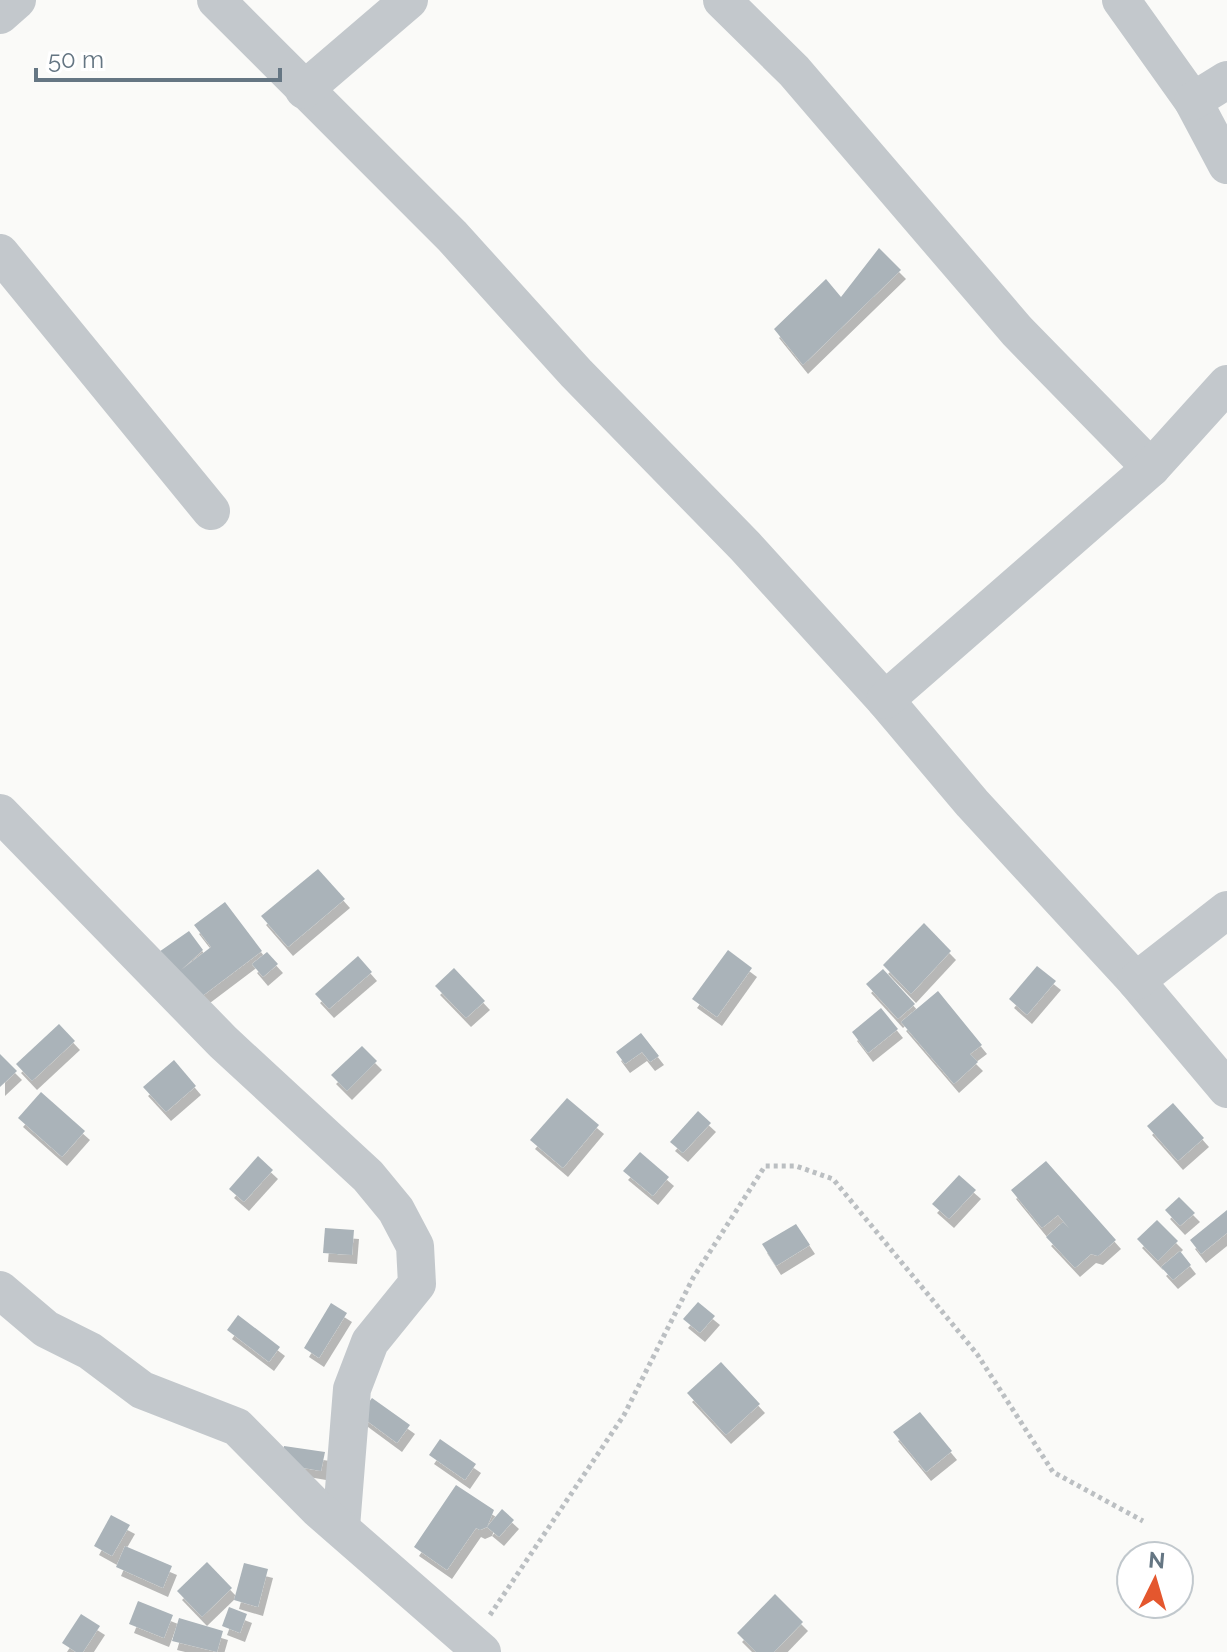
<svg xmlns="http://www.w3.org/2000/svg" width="1227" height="1652" viewBox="0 0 1227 1652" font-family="Raleway,sans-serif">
<defs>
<filter id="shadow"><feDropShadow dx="5" dy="9" stdDeviation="0" flood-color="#0004"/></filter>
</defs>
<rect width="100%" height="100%" fill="#fafaf8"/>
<g fill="#aab3b9" filter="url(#shadow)">
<polygon points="879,248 901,270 803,365 774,329 826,279 841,297"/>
<polygon points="318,869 345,899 288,947 261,916"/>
<polygon points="225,902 262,951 197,1000 156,954 189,931 203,950 181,970 211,947 194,925"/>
<polygon points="924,923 951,951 911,994 883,965"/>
<polygon points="728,950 752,968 717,1017 692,999"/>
<polygon points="267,952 278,964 263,977 252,964"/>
<polygon points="358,956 372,972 329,1009 315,994"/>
<polygon points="1037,966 1056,981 1027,1015 1009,999"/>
<polygon points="454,968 485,1001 466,1018 435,986"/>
<polygon points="883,969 915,1004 898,1019 866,984"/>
<polygon points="938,991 982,1045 970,1054 978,1062 954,1084 901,1022"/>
<polygon points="881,1008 898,1029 868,1053 852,1032"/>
<polygon points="59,1024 75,1041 32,1081 16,1064"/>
<polygon points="641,1033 659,1056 650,1062 642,1052 625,1064 616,1052"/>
<polygon points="362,1046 377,1061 347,1091 331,1075"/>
<polygon points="0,1054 17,1071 0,1087"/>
<polygon points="174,1060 196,1086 166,1112 143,1087"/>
<polygon points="41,1092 85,1131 62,1157 18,1118"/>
<polygon points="567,1098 599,1125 563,1168 530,1140"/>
<polygon points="1173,1103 1204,1138 1178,1161 1147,1126"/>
<polygon points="698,1111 711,1123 683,1153 670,1142"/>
<polygon points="640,1152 669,1177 653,1196 623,1171"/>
<polygon points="258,1156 273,1170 244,1202 229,1189"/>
<polygon points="1046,1161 1116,1240 1098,1256 1091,1254 1075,1268 1046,1237 1063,1222 1069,1228 1058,1215 1042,1228 1011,1190"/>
<polygon points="959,1175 976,1190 949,1219 932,1204"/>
<polygon points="1179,1197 1195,1213 1180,1226 1165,1210"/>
<polygon points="1227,1210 1227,1233 1201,1254 1190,1240"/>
<polygon points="1157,1220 1178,1241 1158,1261 1137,1239"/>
<polygon points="796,1224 810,1245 776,1266 762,1244"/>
<polygon points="325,1228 354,1230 352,1255 323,1253"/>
<polygon points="1180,1251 1191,1265 1173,1280 1161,1267"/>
<polygon points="698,1302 715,1316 700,1333 683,1319"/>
<polygon points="331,1303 347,1313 319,1358 304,1348"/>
<polygon points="238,1315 280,1347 269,1362 227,1330"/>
<polygon points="721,1362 760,1404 726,1435 687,1393"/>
<polygon points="372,1398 410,1425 397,1443 359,1415"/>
<polygon points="920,1412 952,1451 926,1472 893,1432"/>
<polygon points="440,1439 476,1464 465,1480 429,1455"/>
<polygon points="284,1446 325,1452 321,1471 281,1464"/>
<polygon points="456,1485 494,1510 487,1527 480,1530 476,1528 447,1570 414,1547"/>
<polygon points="502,1509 514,1520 499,1537 487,1527"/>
<polygon points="111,1515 130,1525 112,1556 94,1546"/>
<polygon points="125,1546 172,1566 163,1588 116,1567"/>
<polygon points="207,1562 232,1588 202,1617 177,1591"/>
<polygon points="244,1563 268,1569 258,1607 234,1600"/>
<polygon points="775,1594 803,1622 774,1652 756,1652 737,1633"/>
<polygon points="138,1601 173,1615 164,1638 129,1624"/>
<polygon points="229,1607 247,1614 240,1633 222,1626"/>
<polygon points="81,1614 100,1626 83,1652 76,1652 62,1643"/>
<polygon points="179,1618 223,1631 217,1652 172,1641"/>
</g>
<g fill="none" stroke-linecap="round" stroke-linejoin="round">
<polyline stroke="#bbbfc2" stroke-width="5" stroke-dasharray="4 4" stroke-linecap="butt" points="490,1615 624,1415 693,1278 765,1166 796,1166 833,1179 977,1354 1053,1472 1143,1521"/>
<g stroke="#c3c8cc" stroke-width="38">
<polyline points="216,0 452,236 576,373 745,546 885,700 972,803 1136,981 1227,1089"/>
<polyline points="722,0 794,71 1017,331 1151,468"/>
<polyline points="1121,0 1193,101 1227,165"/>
<polyline points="0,15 17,0"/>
<polyline points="304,90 409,0"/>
<polyline points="1193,101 1227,80"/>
<polyline points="0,253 211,511"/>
<polyline points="885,700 1151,468 1227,384"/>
<polyline points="0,813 223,1042 368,1176 396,1210 415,1246 417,1284 370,1342 352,1389 341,1527"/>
<polyline points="1136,981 1227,910"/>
<polyline points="0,1290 46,1329 90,1351 142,1390 237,1427 318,1509 482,1652"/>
</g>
</g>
<g transform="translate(1155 1580) rotate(5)"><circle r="38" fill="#ffffff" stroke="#c1c8cd" stroke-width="2"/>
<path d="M0-6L14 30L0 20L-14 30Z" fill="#e4572e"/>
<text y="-12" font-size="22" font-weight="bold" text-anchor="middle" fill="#657683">N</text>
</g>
<path d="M36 68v12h244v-12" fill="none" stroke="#657683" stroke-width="4"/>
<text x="48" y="68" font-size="24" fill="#657683" stroke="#ffffff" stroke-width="6" paint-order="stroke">50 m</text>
</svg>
